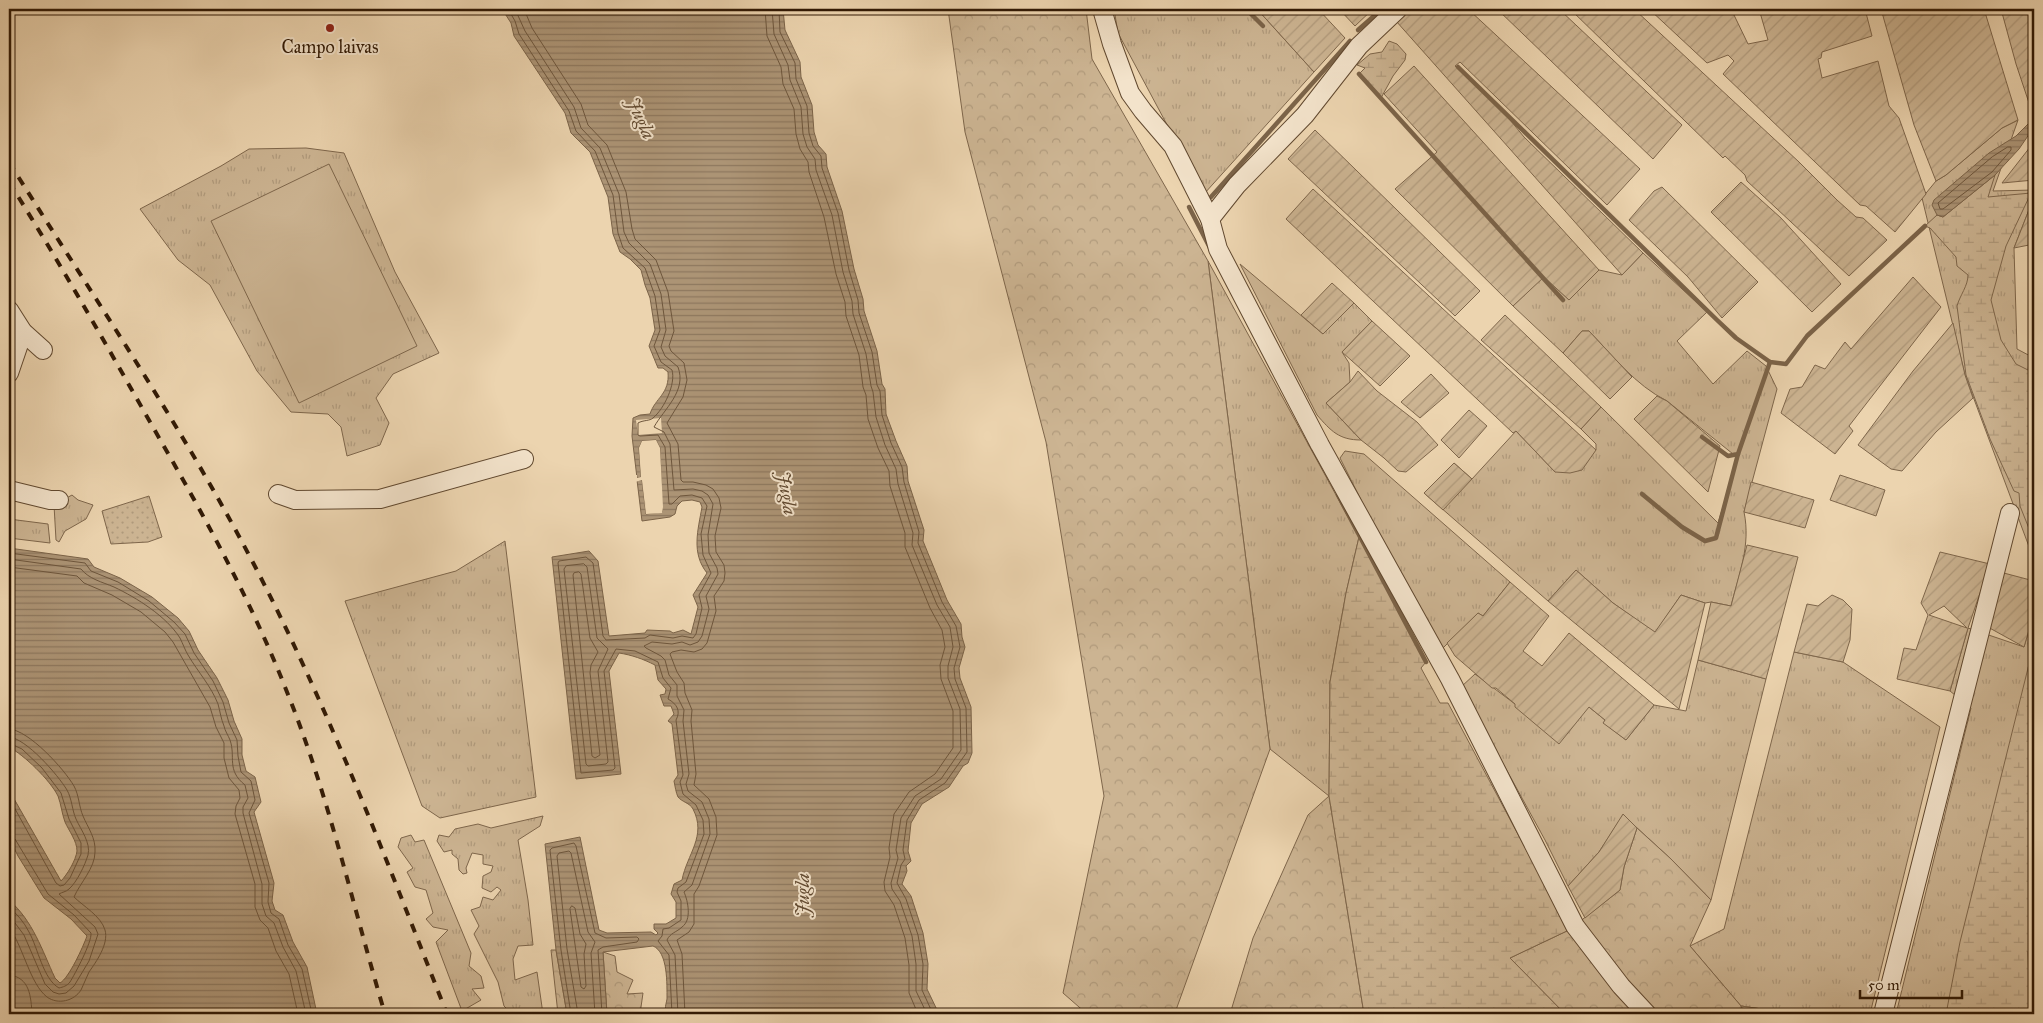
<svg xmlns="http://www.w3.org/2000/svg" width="2043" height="1023" viewBox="0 0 2043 1023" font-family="'IM FELL Great Primer',serif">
<defs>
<pattern id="grass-tufts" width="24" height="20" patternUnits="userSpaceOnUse" patternTransform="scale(1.25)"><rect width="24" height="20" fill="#ccb492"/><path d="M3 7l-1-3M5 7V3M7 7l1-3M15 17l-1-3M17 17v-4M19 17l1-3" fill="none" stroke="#b09a7c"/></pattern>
<pattern id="forest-crowns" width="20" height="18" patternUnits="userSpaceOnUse" patternTransform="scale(1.25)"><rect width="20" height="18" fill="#ccb492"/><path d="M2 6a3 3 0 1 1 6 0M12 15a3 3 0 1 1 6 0" fill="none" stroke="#b09a7c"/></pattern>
<pattern id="wetland-marsh" width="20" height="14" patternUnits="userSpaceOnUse" patternTransform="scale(1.25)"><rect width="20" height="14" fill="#ccb492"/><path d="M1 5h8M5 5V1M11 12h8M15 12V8" fill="none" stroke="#b09a7c"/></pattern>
<pattern id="park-dots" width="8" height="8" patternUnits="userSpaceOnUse" patternTransform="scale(1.25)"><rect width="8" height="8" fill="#ccb492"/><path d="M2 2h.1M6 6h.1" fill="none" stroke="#b09a7c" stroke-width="1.8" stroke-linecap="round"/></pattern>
<pattern id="garden-furrows" width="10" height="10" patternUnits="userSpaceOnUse" patternTransform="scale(1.25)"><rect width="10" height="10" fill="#ccb492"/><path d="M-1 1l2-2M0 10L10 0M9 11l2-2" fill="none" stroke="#b09a7c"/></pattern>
<pattern id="water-rules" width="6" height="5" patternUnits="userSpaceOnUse" patternTransform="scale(1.25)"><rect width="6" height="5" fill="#ac9475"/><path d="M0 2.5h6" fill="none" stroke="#8d785e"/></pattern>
</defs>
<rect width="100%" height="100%" fill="#ecd4af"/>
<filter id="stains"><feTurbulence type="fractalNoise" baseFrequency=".004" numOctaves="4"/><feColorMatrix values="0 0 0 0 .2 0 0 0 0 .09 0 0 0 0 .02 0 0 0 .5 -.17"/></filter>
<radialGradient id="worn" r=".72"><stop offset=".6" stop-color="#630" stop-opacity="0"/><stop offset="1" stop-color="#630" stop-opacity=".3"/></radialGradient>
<g fill="url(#grass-tufts)" stroke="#7e664b">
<polygon points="1114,9 1257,9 1314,72 1204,194 1118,33"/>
<polygon points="2018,120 1993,191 2034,190 2034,197 2014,248 2017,349 2034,358 2034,560 1965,375 1922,198 1936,181 1946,175 2002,128"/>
<polygon points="306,148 344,153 395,272 439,353 393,374 376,398 389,423 380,445 347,456 341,427 328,414 291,412 257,371 210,285 178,260 140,209 221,166 249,149"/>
<path d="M1643,253L1707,312L1677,341L1713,384L1747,351L1766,366L1777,389L1744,512C1751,545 1739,574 1731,606L1711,602L1705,603L1681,595L1655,633L1613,603L1576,570L1548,601L1424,493L1454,463L1472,479L1516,431L1555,472L1596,450V444L1581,429L1601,407L1718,523L1738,458L1667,401C1635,385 1613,356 1589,331H1582L1563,353L1513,306L1544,276L1569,300L1599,270L1622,275Z"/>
<polygon points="1208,261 1359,537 1346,593 1330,682 1329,796 1270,749"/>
<path d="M1240,264L1323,334L1354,303L1372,321L1342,352L1349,363L1350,382L1326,403L1361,440C1339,440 1331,431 1317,415Z"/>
<polygon points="1345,451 1364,454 1510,582 1483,616 1478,613 1441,650 1417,612 1340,458"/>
<polygon points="72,495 78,500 93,505 86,519 65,531 59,542 56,540 54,505"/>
<polygon points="9,519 48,524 50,543 9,538"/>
<polygon points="505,541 536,797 440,818 422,806 345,601 456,571"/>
<polygon points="2034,613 2034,1014 1896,1014 1971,708 1950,691 1968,628 2024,647"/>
<polygon points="1794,652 1843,662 1940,727 1870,1014 1797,1014 1741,1006 1690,946 1724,929"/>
<polygon points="1698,660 1766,679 1711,900 1671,859 1623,815 1599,852 1568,886 1545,840 1461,687 1475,674 1515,704 1589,707 1605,720 1604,723 1626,740 1654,705 1686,711"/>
<polygon points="543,816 540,826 518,840 528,900 533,945 518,946 513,959 515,980 537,972 543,1014 512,1014 504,1006 498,982 474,934 479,926 471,910 480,907 483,897 493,900 501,890 497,887 491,892 482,888 483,876 491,872 493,866 483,864 483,855 472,853 466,868 467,873 463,874 459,870 458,859 452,854 452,850 444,852 437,841 439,835 449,837 455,829 478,824 491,828"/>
<polygon points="411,835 415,842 424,840 471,953 469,966 481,976 484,988 472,989 481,1000 462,1011 436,942 448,930 433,927 426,919 433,913 426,890 415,887 407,872 413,868 398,847 401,838"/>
</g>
<g fill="url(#forest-crowns)" stroke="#7e664b">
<polygon points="948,9 1086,9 1092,59 1208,261 1270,749 1176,1010 1148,1014 1087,1014 1063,993 1104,796 1046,442 965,132"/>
<polygon points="1329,796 1364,1014 1230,1014 1253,938 1308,815"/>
<polygon points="1637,828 1671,859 1711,900 1690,946 1741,1006 1745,1014 1565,1014 1510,958 1569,930 1620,890 1624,867"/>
<polygon points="551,950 556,950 567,1014 558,1014"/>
<polygon points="603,952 615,956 617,972 633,980 627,994 643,993 640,1014 607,1014"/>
</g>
<g fill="url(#wetland-marsh)" stroke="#7e664b">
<polygon points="1389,41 1397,44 1406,54 1405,60 1393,76 1381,98 1359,74 1365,68 1357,65 1370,54 1382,52"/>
<path d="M1995,175L1988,197L2031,193L2006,246L1991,300L2001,340L2016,364L2034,373V541L2020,506L2019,493L2014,491L1990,439L1966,375L1957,306C1960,295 1968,286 1968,275L1957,266L1956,257L1930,228L1925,226L1937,215L1943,217Z"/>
<polygon points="1359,537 1426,662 1421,668 1440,703 1448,703 1569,930 1510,958 1565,1014 1364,1014 1329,796 1330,682 1346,593"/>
<polygon points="2034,644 2034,937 2028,952 2030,1014 1946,1014 1960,942"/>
</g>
<polygon fill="url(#park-dots)" stroke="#7e664b" points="149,496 162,537 148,542 111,544 102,511"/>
<g fill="url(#garden-furrows)" stroke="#7e664b" fill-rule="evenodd">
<polygon points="1257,9 1318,9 1345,38 1314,72"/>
<polygon points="1339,9 1373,9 1355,26"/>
<polygon points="1406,9 1468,9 1640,169 1607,205 1460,62 1455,66 1502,110 1524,137 1643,253 1622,275 1396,21"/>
<polygon points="1497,9 1559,9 1682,125 1653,159"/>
<polygon points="1570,9 1634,9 1799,162 1837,200 1856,217 1863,218 1887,240 1849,276 1747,181 1745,175 1725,156 1723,158"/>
<polygon points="1649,9 1738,9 1739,11 1734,15 1748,44 1768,40 1759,9 1865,9 1872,36 1822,52 1821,58 1818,59 1822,78 1878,61 1889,106 1899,118 1926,194 1895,232 1866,206 1860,205 1723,74 1734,61 1728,55 1707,63"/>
<polygon points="1881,9 1984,9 2018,120 2002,128 1946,175 1936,181 1914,125"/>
<polygon points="2001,9 2034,9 2034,108 2032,112 2016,64"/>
<polygon points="1414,66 1599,270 1569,300 1544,277 1513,306 1395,189 1437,152 1384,94"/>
<polygon points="1315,130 1480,291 1455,316 1288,159"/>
<polygon points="2034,142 2034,180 2002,183"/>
<polygon points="1741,182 1781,218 1841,284 1812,312 1711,212"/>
<polygon points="1662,187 1758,282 1722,318 1688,277 1629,220 1654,191"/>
<polygon points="1313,189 1596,450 1582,470 1570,473 1555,472 1516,431 1513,433 1286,219"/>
<polygon points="2034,197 2034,244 2014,248"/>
<polygon points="1913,277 1941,307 1849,426 1853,431 1835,454 1781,413 1790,389 1802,387 1815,365 1825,369 1845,342 1851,349"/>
<polygon points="1332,283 1354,303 1323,334 1301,315"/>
<polygon points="1505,315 1601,407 1581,429 1481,340"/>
<polygon points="1372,321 1410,356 1380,386 1342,352"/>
<polygon points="1953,323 1965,375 1973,398 1936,432 1902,471 1891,469 1858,445 1913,371"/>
<polygon points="1582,331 1589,331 1632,377 1610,399 1563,353"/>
<polygon points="1358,371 1377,391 1417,422 1438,445 1406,472 1398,471 1384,458 1361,440 1326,403 1350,382"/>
<polygon points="1431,374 1449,393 1420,418 1401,402"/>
<polygon points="1657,396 1667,401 1720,446 1708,492 1634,419"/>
<polygon points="1469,410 1487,426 1459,458 1441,440"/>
<polygon points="1454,463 1472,479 1443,510 1424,493"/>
<polygon points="1840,475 1885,490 1876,516 1830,500"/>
<polygon points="1751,482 1814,500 1805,528 1744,512"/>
<polygon points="1747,545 1798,557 1766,679 1698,660 1711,602 1731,606"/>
<path d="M1940,552L1990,564L1968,628L1950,691L1897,679L1904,648L1916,650L1928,615L1921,603ZM1944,606L1967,628L1929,615Z"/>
<polygon points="1576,570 1613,603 1655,632 1681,595 1705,603 1679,709 1548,601"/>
<polygon points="2000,572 2034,581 2034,613 2024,647 1986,626"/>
<polygon points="1510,582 1549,616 1523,651 1542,666 1569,633 1654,705 1626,740 1603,723 1605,720 1589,707 1559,744 1515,707 1515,704 1496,688 1492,688 1455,656 1447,643 1478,613 1483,616"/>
<polygon points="1832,595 1843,600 1852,609 1850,640 1843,662 1794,652 1807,604 1818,606"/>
<polygon points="1623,814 1637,828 1624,867 1620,890 1585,918 1568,886 1599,852"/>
<polygon points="1741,1006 1797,1014 1745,1014"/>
</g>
<polygon fill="#ccb492" stroke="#7e664b" points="329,164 417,346 299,403 211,221"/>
<g fill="url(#water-rules)" stroke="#7b6348">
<path d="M502,9H783L785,30L800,62L801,77L812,105L814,132L818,145L826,154L827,167L842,211L854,269L863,299L864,311L877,351L882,384L885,389L886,414L896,441L907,466L908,481L924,530L923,541L947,600L961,624L962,637L965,647L959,668L960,678L971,707L972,753L968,763L963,766L949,787L922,804L911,823L908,851L911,861L906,866L907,871L902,884L911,896L923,933L928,964L927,989L939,1014H667C664,1008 666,1005 667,999C667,984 668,952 653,946L603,952L607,1014H567L556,950L545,844L580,837L599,930L607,933L651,932L656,935L658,933L654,929V924H666L676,918V902L671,894L674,884L682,880C687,854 707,836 693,809C690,803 682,802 678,797C676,793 675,786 674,781L678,775L672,724L668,721L674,714L671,706H664L660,695L665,694L666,689L658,680L655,665C643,659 632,655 619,653L609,671L621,774L576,779L552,557L589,551L598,561L609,636L645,633L647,630L670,631L673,633L683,630L691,634L698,607L693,595L707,573C691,553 698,530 702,507L700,502L692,500L682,501L677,506L675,514L670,517L642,521L637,480H642L646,514L662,512L660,448L656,440L642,441L639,448L641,478H637L632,436L633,418L640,415L650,414C655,398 670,394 668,372L663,368H658L649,346L655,330L650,298L645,285L641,270L630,259L620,252L613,234L608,197L590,152L571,133L565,113L514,36L511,23Z"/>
<polygon points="2034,118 2034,127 2019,149 1995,175 1943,217 1937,215 1932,205 1934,200 1989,153 2016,136"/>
<path d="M9,548L88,559L94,567L120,578L152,597L178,618L189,631L198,650L217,678L228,700L234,721L242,739V755L246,771L255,777L261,802L254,812L274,883L272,901L275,910L283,915L293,942L307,967L317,1014H14L9,975V900C33,921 42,950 55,978L60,983C69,978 83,947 87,936L71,919L44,898L18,856L9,838V790L61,881C67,875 76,860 77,851C77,841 69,831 65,822C62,814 61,804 58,796C50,780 24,755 9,747Z"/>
</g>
<g fill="#ecd4af" fill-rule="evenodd">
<polygon points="661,418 662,433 638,435 636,420"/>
<path d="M656,440L660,448L663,507L662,513L646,514L642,480L635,482L633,475H637V478L641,477L639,448L642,441ZM643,443H655L657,448L660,510L647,511L646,507L641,448Z"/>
</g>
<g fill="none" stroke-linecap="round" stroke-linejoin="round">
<g stroke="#6e563c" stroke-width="1">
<path d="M508,9L515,21L519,34L569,111L576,131L595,151L613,195L618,233L623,248L645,268L655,296L660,330L654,346L661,362L672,370C676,384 664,409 653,418C650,421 643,420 638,423V435L640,436L658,435L665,447L669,504H672L680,496L692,495L702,498L707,506L701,534L703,555L711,573L699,595L702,608L696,634L693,638L682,636L673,638L650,635L645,638L606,640L603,636L593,563L586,557L559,561L558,563L581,773L613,770L615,768L604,671L616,649L635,651L658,662L663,678L671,688L668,699C677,704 681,711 676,720L683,775L680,782L683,794L696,805L703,820L704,834L686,882L678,888L677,892L681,901V920L669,928L663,929L662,936L658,941L669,955L672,1014"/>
<path d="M515,9L525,31L574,107L581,128L600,148L619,194L624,232L629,243L650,264L661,294L666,330L661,347L665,356L678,367C687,391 664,409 654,427L664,432L670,444L674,490L693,489L702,491L708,495L713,504L708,535L709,553L717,568L718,574L706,596L709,609L702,636L698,642L690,645L682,642L672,644L652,642L644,646L646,648L661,656L665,660L669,675L677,685V696L684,710L683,721L689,774L686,784L688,791L702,802L709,819L710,834L692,885L684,892C688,901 692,920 682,927C677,932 670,933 667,940L675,955L678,1014"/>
<polyline points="524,9 532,28 581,104 588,125 607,145 626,192 632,229 635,239 656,260 668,292 674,331 669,346 671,351 684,363 687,380 683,397 667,423 678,444 681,480 683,482 693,482 706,485 713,489 719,498 721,508 715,536 716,552 724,565 725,573 724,581 714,596 716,611 707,643 702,649 694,652 681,650 672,652 670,654 677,672 684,683 685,693 692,710 691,721 696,774 694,785 709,799 716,817 717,835 699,886 694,894 694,924 689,932 677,940 682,954 685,1014"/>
<polyline points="765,9 767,36 781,67 783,84 794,109 796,134 800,149 808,162 809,172 824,217 836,274 845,302 846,316 859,355 863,387 866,395 868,419 878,448 889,471 890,486 905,533 905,547 930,608 942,630 945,647 940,665 941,679 953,711 953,748 935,774 909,792 894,814 889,848 890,857 884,882 885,891 894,905 905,938 909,965 909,993 918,1014"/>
<polyline points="772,9 774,34 788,65 790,80 801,107 803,134 807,147 815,159 816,170 832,215 843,272 852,301 853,314 866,354 871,386 873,392 876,417 885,445 896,469 898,484 913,533 912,545 937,605 950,627 953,647 948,666 948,678 960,709 961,750 941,779 915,796 901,818 896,850 898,858 891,883 892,889 900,901 912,936 916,964 916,991 927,1014"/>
<polyline points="779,9 780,32 795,63 796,79 807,106 809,133 813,146 821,156 822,168 838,213 849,270 858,300 859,313 872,352 877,385 880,391 882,415 891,443 902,467 904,482 919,532 918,543 942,602 956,626 960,647 954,668 955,679 966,708 967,752 945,783 919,800 907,820 903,850 905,859 901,865 897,883 906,899 918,935 923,964 922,990 933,1014"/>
<polygon points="2008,147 2011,147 2011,150 1992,172 1943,209 1940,209 1938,203 1992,157"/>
<polyline points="9,553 85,563 91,571 118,582 149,601 174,622 185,634 194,653 213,681 223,702 229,723 237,740 238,756 241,772 251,781 255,800 249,813 269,883 268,902 271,913 279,919 288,945 302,969 312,1014"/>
<path d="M9,559L81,569C89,579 102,582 114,587C137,598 166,616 180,638C183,644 185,650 188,655C198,672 211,686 218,704C220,711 221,719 224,726C225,731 228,735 230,740C236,757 226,770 245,785L248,798L243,807V813L262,884V904L266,916L274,923L283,947L296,971L306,1014"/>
<polygon points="584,564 587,567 597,638 608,649 598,671 608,762 606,764 588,766 586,764 564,569 566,566"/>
<polyline points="9,567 77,576 84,583 112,595 141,612 165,632 173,642 210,707 216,727 224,743 224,758 229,778 239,790 240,798 236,806 235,814 255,884 255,907 260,920 268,928 276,951 289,974 298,1014"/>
<polygon points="579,572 581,574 590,638 598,652 591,665 590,673 600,755 595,758 592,756 573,575 574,573"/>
<path d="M9,729C29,730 64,769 74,786C79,795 79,807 83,816C88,828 96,838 95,852C95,868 80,883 74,897C83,906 101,916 105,930C109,944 96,962 89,972C86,978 84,984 81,990C74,1001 58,1005 47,997C30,984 23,946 9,927"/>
<path d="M9,737C26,738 58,775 67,790C72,799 72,810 76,819C81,830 91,843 88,855C85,865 77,882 69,889C66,892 62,892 59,894L95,927L98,934L89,961L74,986L66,993L59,994L53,992L45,984L24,935L9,915"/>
<polyline points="9,743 22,749 42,768 61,793 69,819 81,843 81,854 70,878 64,885 60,886 56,883 9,798"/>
<path d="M9,837L15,839L48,894L74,915L91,933C92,942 75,974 70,982C67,986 63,987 59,988C43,979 38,948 29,932C24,922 17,914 9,907"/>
<polygon points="572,906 575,908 580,934 586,944 584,954 586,986 584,989 581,987 570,909"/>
<path d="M9,975C30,977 31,997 32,1014"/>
<polyline points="571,1014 561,950 550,850 552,848 574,843 576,846 595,933 606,938 637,937 639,939 637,942 603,947 598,950 602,1014"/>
<polyline points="578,1014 567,949 557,856 559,853 569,851 571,853 588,932 595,942 591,953 595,1014"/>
</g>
<g stroke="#7b6348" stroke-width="4.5">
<polyline points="1246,9 1263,26"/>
<polyline points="1358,30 1382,9"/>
<polyline points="1458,67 1717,320 1736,338 1770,362 1786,364 1807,336 1925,226"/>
<polyline points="1359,74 1563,300"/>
<polyline points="1211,197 1350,41"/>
<polyline points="1189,207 1210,248"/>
<polyline points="1702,437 1728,456 1738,454 1770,362"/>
<polyline points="1642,494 1682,527 1705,541 1716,538 1738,454"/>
<polyline points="1338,495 1426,662"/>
</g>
<defs>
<g id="minor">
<polyline points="1102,9 1112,44 1130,93 1143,111 1173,146 1210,219 1218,249 1320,445 1450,679 1575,926 1621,986 1647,1014"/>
<polyline points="1210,219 1237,185 1305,115 1359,46 1398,9"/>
<polyline points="9,310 23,332 43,350"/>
<polyline points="9,373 23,332"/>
<polyline points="9,490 50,500 59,500"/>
<polyline points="278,494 295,500 380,499 524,459"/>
<polyline points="1883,1014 2010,513"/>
</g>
</defs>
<use href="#minor" stroke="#60482f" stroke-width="20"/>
<use href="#minor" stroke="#f3e3cb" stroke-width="18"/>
<g stroke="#311904" stroke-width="4" stroke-dasharray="9 9" stroke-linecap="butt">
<path d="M9,162C87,287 171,410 241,540C323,692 384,854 447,1014"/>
<path d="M9,182C60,263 107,346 154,429C203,514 251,600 287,692C329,796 353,907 385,1014"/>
</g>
</g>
<circle fill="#8f2418" stroke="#f3e3cb" stroke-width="2" cx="330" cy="28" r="5"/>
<g text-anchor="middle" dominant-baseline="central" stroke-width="4" stroke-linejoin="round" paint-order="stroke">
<g font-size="18" fill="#311904" stroke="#f3e3cb">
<text x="330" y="47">Campo laivas</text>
</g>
<g font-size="19" font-style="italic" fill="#624a31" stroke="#f3e3cb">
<text transform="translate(641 118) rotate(65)">Jugla</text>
<text transform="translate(787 493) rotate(80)">Jugla</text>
<text transform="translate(802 895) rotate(-90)">Jugla</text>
</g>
</g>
<rect width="2043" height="1023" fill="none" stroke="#ecd4af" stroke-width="30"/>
<rect x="10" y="10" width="2023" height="1003" fill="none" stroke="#311904" stroke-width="2.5"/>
<rect x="15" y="15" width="2013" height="993" fill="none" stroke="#311904"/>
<path d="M1860 990v8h102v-8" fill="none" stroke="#311904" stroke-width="2.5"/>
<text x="1868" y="990" font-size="15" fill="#311904" stroke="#f3e3cb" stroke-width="4" paint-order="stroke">50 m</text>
<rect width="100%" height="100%" filter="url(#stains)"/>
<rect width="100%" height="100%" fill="url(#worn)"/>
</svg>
